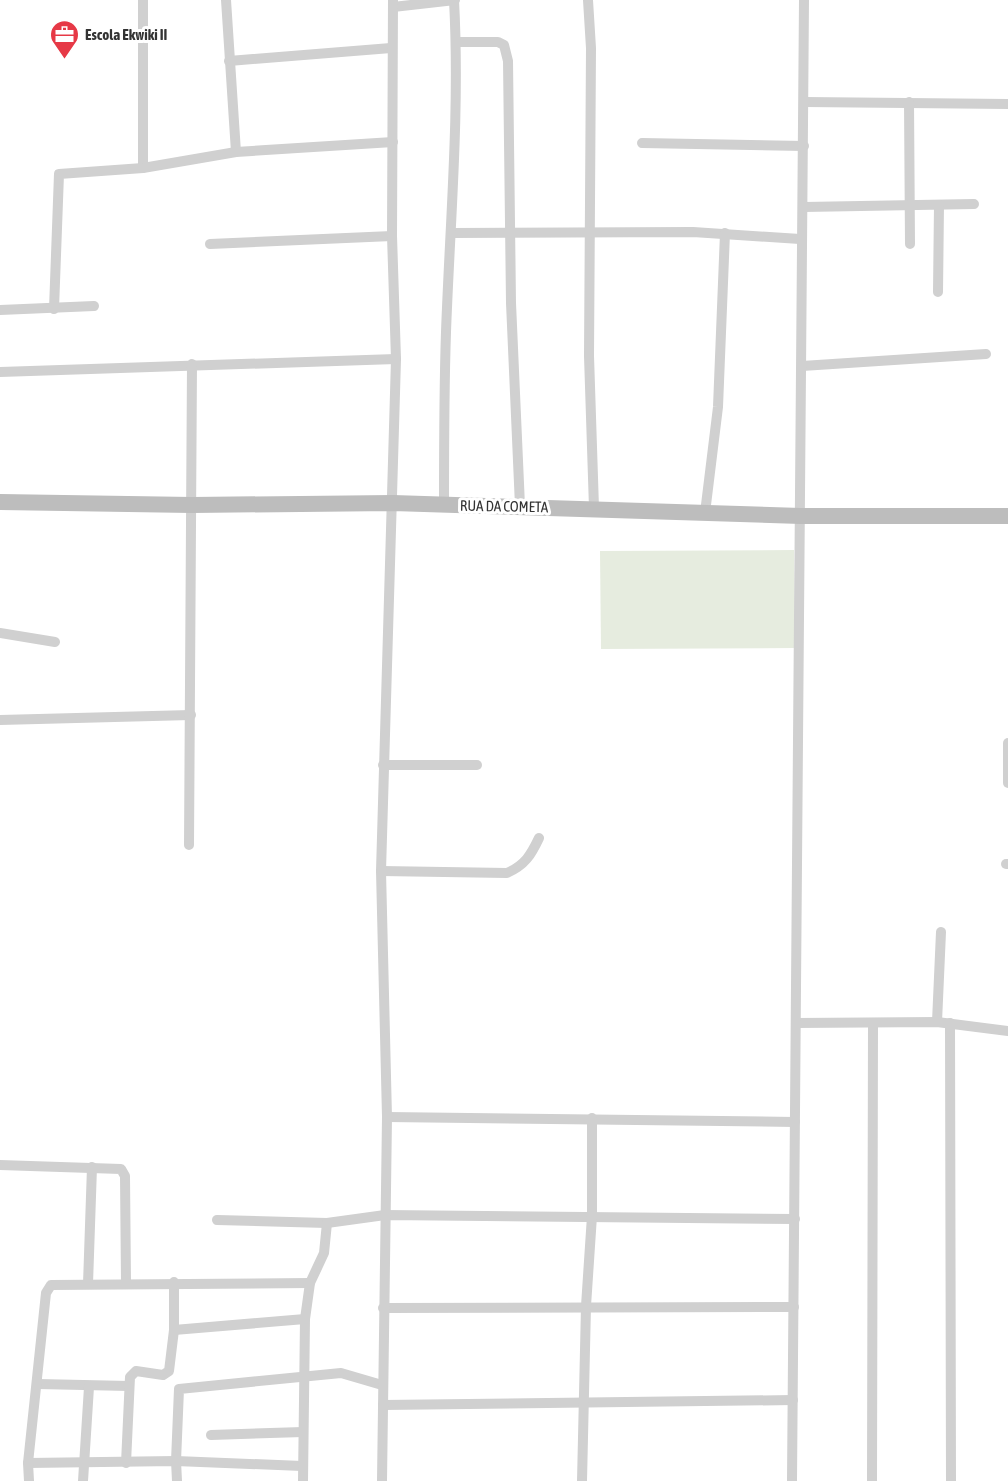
<svg xmlns="http://www.w3.org/2000/svg" width="1008" height="1481" viewBox="0 0 1008 1481" font-family="'Asap Condensed',sans-serif">
<rect width="100%" height="100%" fill="#fff"/>
<polygon fill="#e6ecdf" points="794,550 795,648 601,649 600,551"/>
<g fill="none" stroke-linecap="round" stroke-linejoin="round">
<g stroke="#d0d0d0" stroke-width="10">
<polyline points="143,0 143,168"/>
<polyline points="226,0 236,152"/>
<polyline points="588,0 591,48 589,356 594,508"/>
<polyline points="393,7 455,0"/>
<polyline points="456,42 498,42 504,45 508,61 511,303 520,506"/>
<polyline points="229,61 391,48"/>
<polyline points="805,102 1008,104"/>
<polyline points="909,102 910,244"/>
<polyline points="642,143 804,146"/>
<polyline points="804,207 974,204"/>
<polyline points="452,233 693,232 800,239"/>
<polyline points="210,244 392,236"/>
<polyline points="938,292 939,205"/>
<polyline points="54,309 59,174 143,168 236,152 393,142"/>
<polyline points="0,310 94,306"/>
<polyline points="802,366 986,354"/>
<polyline points="0,372 396,359"/>
<path d="M444,505C444,447 444,390 446,332C450,222 460,111 454,0"/>
<polyline points="705,513 718,407 725,233"/>
<polyline points="0,633 55,642"/>
<polyline points="0,720 191,715"/>
<polyline points="1008,743 1008,783"/>
<polyline points="383,765 477,765"/>
<polyline points="189,845 192,364"/>
<polyline points="1006,864 1008,864"/>
<path d="M381,871L507,873C525,865 531,855 539,838"/>
<polyline points="937,1022 941,932"/>
<polyline points="796,1023 937,1022 1008,1031"/>
<polyline points="950,1023 951,1481"/>
<polyline points="387,1117 795,1122"/>
<polyline points="0,1165 121,1169 125,1176 126,1283"/>
<polyline points="217,1220 327,1223 385,1215 795,1219"/>
<polyline points="88,1284 92,1167"/>
<polyline points="383,1308 794,1307"/>
<polyline points="174,1330 305,1319"/>
<polyline points="38,1384 129,1386"/>
<polyline points="383,1405 793,1400"/>
<polyline points="211,1435 303,1432"/>
<polyline points="28,1463 176,1461 302,1466"/>
<polyline points="126,1463 130,1377 136,1371 163,1375 169,1371 174,1330 174,1282"/>
<polyline points="29,1481 28,1463 46,1293 51,1285 310,1283"/>
<polyline points="83,1481 89,1387"/>
<polyline points="177,1481 176,1461 179,1389 341,1373 382,1385"/>
<polyline points="303,1481 305,1319 310,1283 324,1253 327,1223"/>
<polyline points="382,1481 387,1117 381,871 396,359 392,236 393,0"/>
<polyline points="582,1481 586,1306 592,1216 592,1118"/>
<polyline points="792,1481 804,0"/>
<polyline points="872,1481 873,1024"/>
</g>
<polyline stroke="#bdbdbd" stroke-width="16" points="0,502 192,505 393,503 801,516 1008,516"/>
</g>
<defs>
<symbol id="office-pin" viewBox="-11 -11 22 30"><path d="M0 17L-7.5 6A9.5 9.5 0 1 1 7.5 6Z" fill="#e63946" stroke="#fff"/><path d="M-6-3h4V-5.5h4V-3h4V5H-6ZM-1-4.5V-3h2v-1.5ZM-6 0V1H6V0Z" fill="#fff"/></symbol>
</defs>
<g fill-rule="evenodd">
<use href="#office-pin" x="48" y="18" width="33" height="45"/>
</g>
<g text-anchor="middle" dominant-baseline="central" stroke-width="6" stroke-linejoin="round" paint-order="stroke">
<g font-size="15" font-weight="bold" fill="#333" stroke="#fff" text-anchor="start">
<text x="85" y="34">Escola Ekwiki II</text>
</g>
<g font-size="15" fill="#333" stroke="#fff">
<text transform="translate(504 506) rotate(1)">RUA DA COMETA</text>
</g>
</g>
</svg>
